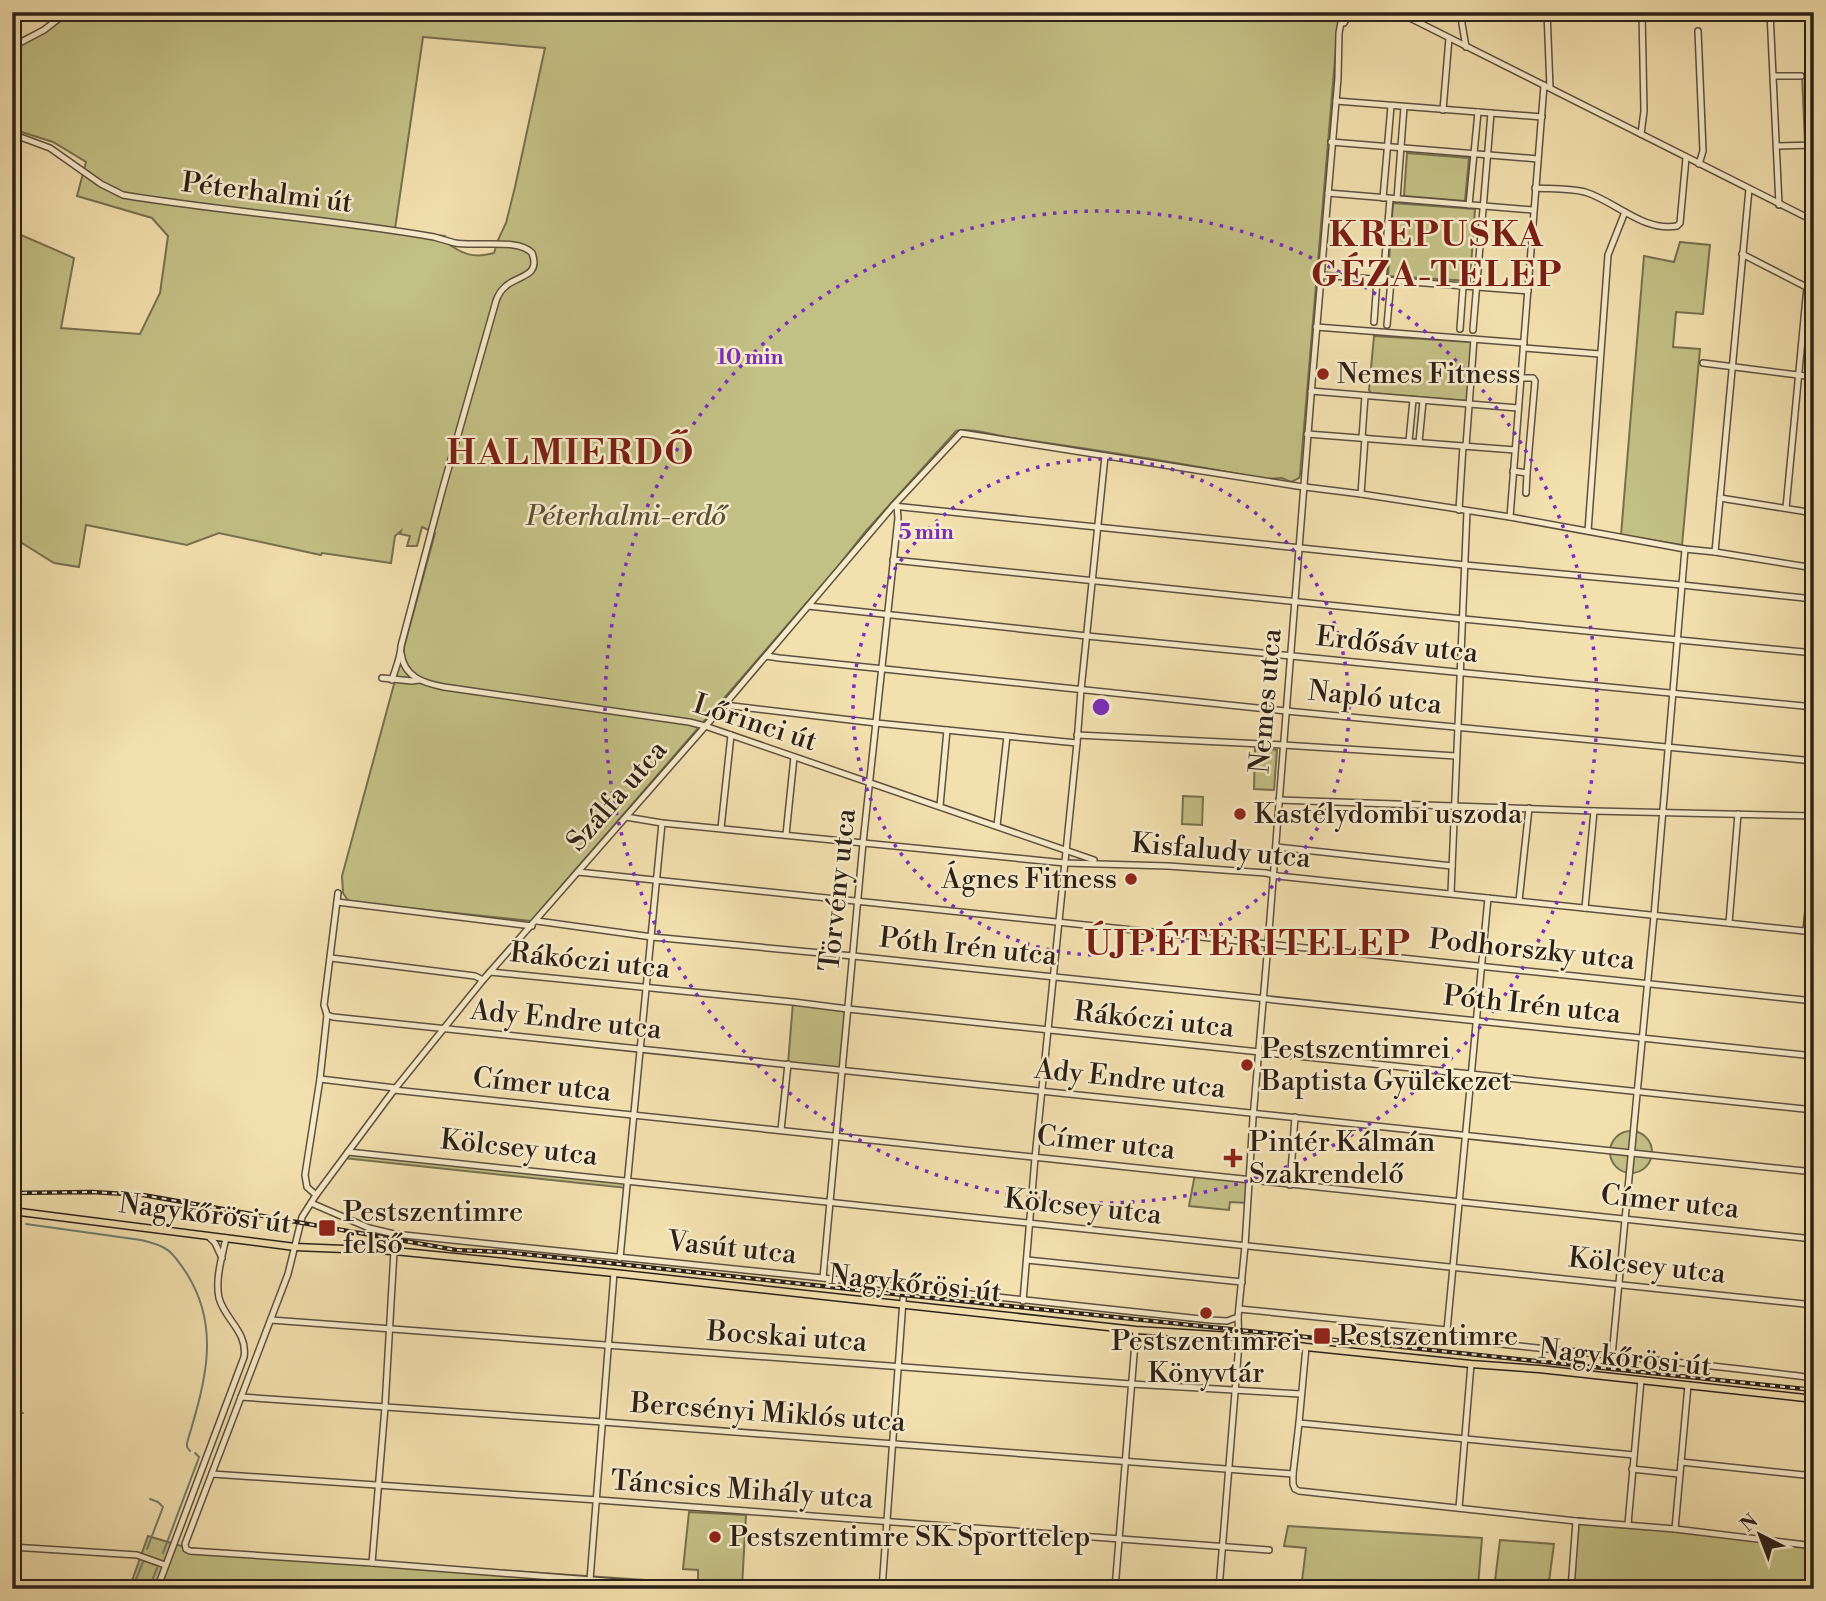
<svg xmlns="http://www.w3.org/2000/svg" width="1826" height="1601" viewBox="0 0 1826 1601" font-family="'Libre Bodoni',serif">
<rect width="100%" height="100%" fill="#f2e0ae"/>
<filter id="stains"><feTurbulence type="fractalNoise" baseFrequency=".00286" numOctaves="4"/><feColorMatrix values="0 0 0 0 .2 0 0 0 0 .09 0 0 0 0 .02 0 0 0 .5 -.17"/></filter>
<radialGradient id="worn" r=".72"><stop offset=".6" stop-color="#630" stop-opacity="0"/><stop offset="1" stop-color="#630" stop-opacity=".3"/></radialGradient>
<g fill="#c3c085" stroke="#77704f" stroke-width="2" fill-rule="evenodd">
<path d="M63,12H1339L1300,475L1299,478L1291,482L1282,478L1266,479C1182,463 1098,450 1013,438C998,436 968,427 956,431L866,531L835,570L531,921L349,902L343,893L342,876L435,533L422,527L417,546H407L410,536L400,534L401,531L395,536L391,563L322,553L321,555L219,533L187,545L86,525L79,567L54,563L17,540H12V231L74,258L61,328L140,334L160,293L168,236L152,218L77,196L86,162L53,142L12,129V43L44,27ZM423,37L545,48L515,187L506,223L498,240L494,253C473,259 462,254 444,241L445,236L395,229Z"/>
<polygon points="1814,73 1814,143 1805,143 1802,74"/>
<polygon points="1407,153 1469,158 1465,201 1404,196"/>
<polygon points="1393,203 1475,209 1470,281 1388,276"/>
<polygon points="1680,242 1710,245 1703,314 1676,312 1673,347 1700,349 1682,545 1621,535 1644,256 1674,262"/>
<polygon points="1374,336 1472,342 1467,401 1371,393 1369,390"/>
<polygon points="1255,748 1277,750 1274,790 1254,789"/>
<polygon points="1183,796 1203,797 1202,825 1182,824"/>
<polygon points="793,1002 848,1009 842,1070 788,1064"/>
<circle cx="1631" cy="1152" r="21"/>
<polygon points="348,1152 628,1181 627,1188 343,1158"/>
<polygon points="1195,1174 1248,1180 1247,1203 1230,1202 1229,1210 1189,1206"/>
<polygon points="689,1512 746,1515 742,1587 698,1584 698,1570 683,1569"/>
<polygon points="1578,1518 1814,1543 1814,1589 1571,1589"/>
<polygon points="1288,1526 1482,1538 1478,1586 1494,1589 1260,1589 1260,1582 1302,1581 1306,1548 1284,1546"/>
<polygon points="148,1536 188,1548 230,1552 674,1582 672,1589 129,1589"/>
<polygon points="1500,1540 1554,1544 1548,1589 1494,1589"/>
</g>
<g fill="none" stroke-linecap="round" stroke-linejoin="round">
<g stroke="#6e7e71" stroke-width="2">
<path d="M26,1224L141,1240C168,1246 172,1251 187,1274C222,1330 204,1385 187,1443V1447L190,1451"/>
<polyline points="12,1411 23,1413"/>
<polyline points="147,1549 163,1507 158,1502 150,1499"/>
<polyline points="163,1553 198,1460 199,1457 195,1453"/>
<polyline points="132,1589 143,1562"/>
<polyline points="149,1589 157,1568"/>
</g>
<defs>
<g id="minor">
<polyline points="1398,12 1814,221"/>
<polyline points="1460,12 1466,47"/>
<polyline points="1547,12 1550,88"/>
<polyline points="1770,12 1779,205"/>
<polyline points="1344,23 1350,12"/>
<polyline points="1698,31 1703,151 1699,164"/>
<polyline points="12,47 44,30 67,12"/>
<polyline points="1774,76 1801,76"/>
<polyline points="1336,101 1542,117"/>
<polyline points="1443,110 1449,38"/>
<path d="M12,134L50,148L101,184L123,195C226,212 331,219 434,237C441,239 448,241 455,243C476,247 519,238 532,253C541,277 518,275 506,286C501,290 498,295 496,301L442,491L401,646C401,656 395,670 392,680"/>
<polyline points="1641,134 1644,111 1642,12"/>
<polyline points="1331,142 1538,159"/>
<polyline points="1777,146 1814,145"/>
<path d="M1535,188C1551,189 1569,188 1585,192C1615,201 1643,232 1677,226L1680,223L1686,158"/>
<polyline points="1328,193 1533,210"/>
<polyline points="1383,198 1391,106"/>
<polyline points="1397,199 1404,107"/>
<polyline points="1469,205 1478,112"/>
<polyline points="1742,254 1814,291"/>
<polyline points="1320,275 1528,291"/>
<polyline points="1383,281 1390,199"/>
<polyline points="1374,322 1377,280"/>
<polyline points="1387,325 1391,281"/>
<polyline points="1316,327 1524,343"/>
<polyline points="1460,329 1463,287"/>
<polyline points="1473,330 1491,113"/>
<polyline points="1524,348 1600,354"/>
<polyline points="1703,363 1814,377"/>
<polyline points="1521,378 1533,378 1535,381 1527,473"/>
<polyline points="1311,391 1518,408"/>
<polyline points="1307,434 1515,450"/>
<polyline points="1362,438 1365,396"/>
<polyline points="1409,441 1413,400"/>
<polyline points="1419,442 1423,401"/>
<polyline points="1466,446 1474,339"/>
<polyline points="1513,471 1527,473 1526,493"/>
<polyline points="1361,494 1365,438"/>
<polyline points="1720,498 1814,513"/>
<polyline points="893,506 1465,565 1682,585 1814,599"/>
<polyline points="1786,508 1807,287"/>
<polyline points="1459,510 1463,446"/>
<polyline points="1510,517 1544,85"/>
<polyline points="1588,531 1608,255 1625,212"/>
<polyline points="1715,552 1749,189"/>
<polyline points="893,560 1463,619 1814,653"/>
<polyline points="808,606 1087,636 1814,707"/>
<path d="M401,653C404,677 423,683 444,687L689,722L705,726L1094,860"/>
<polyline points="766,656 779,658 1286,711 1814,761"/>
<polyline points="382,678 412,681 419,680"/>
<polyline points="724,705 876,723 1077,743"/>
<polyline points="1077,735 1283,745 1456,756"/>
<polyline points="1279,800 1594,811 1814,816"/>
<polyline points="940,806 947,730"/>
<polyline points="626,817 662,823 1065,863 1168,866 1266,873 1278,876 1814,932"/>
<polyline points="997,826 1007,736"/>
<polyline points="721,828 731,735"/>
<polyline points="786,835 794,757"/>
<polyline points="1276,847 1452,866"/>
<polyline points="578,872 1814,1001"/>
<polyline points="1451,893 1467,511"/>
<polyline points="1519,901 1529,808"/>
<polyline points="337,902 532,926"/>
<polyline points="1585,908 1594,811"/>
<polyline points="537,921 652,937 853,956 1814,1056"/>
<polyline points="1729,923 1738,814"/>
<polyline points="1806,931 1814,853"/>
<polyline points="331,958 475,976 483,980"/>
<polyline points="490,972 793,1002 848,1009 1814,1110"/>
<polyline points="327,1015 333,1017 1814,1172"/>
<polyline points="320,1079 395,1088"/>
<polyline points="394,1090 1814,1239"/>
<polyline points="781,1130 788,1064"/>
<polyline points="348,1152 1814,1305"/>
<polyline points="1290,1185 1295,1117"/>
<polyline points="316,1195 307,1187 305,1175 320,1079 327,1015 324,1005 338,893"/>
<polyline points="311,1203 369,1228 394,1234 823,1278 1210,1320 1227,1321 1238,1317"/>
<polyline points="208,1236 215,1243 222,1258"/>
<polyline points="620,1258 662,823"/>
<polyline points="1027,1260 1242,1282"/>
<polyline points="823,1278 863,843 898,518 897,506"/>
<polyline points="1023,1301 1035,1158 1077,743 1081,690 1105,456"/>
<path d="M1239,1309L1447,1330L1463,1340C1580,1353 1697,1363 1814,1378"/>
<polyline points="271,1320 1131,1384 1301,1394"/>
<polyline points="1447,1330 1488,898"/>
<polyline points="1306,1347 1299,1423 1293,1474 1293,1484 1295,1489 1299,1491 1576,1521 1675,1529 1814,1546"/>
<polyline points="1612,1356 1654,916 1685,549"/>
<polyline points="241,1397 603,1422 1293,1474"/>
<polyline points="1299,1423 1634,1455"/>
<polyline points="1681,1462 1814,1476"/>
<polyline points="1632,1469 1679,1474"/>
<polyline points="212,1474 598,1500 1269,1550"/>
<polyline points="1459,1508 1471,1364"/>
<polyline points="1628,1524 1641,1380"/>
<polyline points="1675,1529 1688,1385"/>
<polyline points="12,1547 137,1555 165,1565"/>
<polyline points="372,1563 385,1407 394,1251"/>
<polyline points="590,1580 614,1273"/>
<path d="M157,1589L244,1357C248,1332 225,1320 219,1298C215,1279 222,1257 226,1238"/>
<polyline points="709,1589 372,1563 190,1551 186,1549 185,1544 288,1274 302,1217 316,1195 394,1090 483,980 730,698 893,506 961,433 1297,486 1361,494 1510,517 1685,549 1715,552 1814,568"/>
<polyline points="882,1589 904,1287"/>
<polyline points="1115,1589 1136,1330"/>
<polyline points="1219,1589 1239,1343 1238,1317 1245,1246 1253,1118 1268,944 1312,383 1338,78 1339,33 1343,12"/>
<polyline points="1571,1589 1576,1521"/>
</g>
<polyline id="major" points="12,1211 295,1247 394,1251 614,1273 1136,1330 1231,1336 1306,1347 1471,1364 1539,1369 1814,1399"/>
</defs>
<use href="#minor" stroke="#5d503e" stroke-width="8"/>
<use href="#major" stroke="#2b2019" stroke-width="9"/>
<use href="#minor" stroke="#f7ebca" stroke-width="5"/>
<use href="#major" stroke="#f2e0ae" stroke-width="6"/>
<defs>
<polyline id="rail" points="12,1193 92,1192 143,1195 456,1250 503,1252 572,1259 904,1295 1814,1390"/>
</defs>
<use href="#rail" stroke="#2b2019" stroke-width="4.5"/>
<use href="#rail" stroke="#f7ebca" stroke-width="2" stroke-dasharray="5" stroke-linecap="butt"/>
</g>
<g fill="none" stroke="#7b2cbf" stroke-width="3.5" stroke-dasharray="3.5 7">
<circle cx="1101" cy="707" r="248"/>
<circle cx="1101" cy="707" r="496"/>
</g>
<g fill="#8f2418" stroke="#f7ebca" stroke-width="2.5">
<circle cx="1323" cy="374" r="7"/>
<circle cx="1240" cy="814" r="7"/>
<circle cx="1131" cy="879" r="7"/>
<circle cx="1247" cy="1065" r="7"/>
<path d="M1229.5 1147.5h7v7h7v7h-7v7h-7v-7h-7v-7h7z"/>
<rect x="318" y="1219" width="18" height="18" rx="3.5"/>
<circle cx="1206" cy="1313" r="7"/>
<rect x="1313" y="1327" width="18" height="18" rx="3.5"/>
<circle cx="715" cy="1537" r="7"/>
</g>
<g text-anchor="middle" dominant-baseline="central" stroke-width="5" stroke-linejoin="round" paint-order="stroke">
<g font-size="28" fill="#2b2019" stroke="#f7ebca">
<text transform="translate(267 193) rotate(7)">Péterhalmi út</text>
<text transform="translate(1397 645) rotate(6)">Erdősáv utca</text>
<text transform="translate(1375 698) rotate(6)">Napló utca</text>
<text transform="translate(1266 701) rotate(-85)">Nemes utca</text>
<text transform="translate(755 723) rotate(18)">Lőrinci út</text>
<text transform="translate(617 796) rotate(-49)">Szálfa utca</text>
<text transform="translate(1221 851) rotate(5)">Kisfaludy utca</text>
<text transform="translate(838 890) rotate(-84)">Törvény utca</text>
<text transform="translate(968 947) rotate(6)">Póth Irén utca</text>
<text transform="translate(1532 950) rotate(6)">Podhorszky utca</text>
<text transform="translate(590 961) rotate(6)">Rákóczi utca</text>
<text transform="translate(1532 1005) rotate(6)">Póth Irén utca</text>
<text transform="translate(566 1020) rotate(6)">Ady Endre utca</text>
<text transform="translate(1154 1020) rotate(6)">Rákóczi utca</text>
<text transform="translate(1130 1079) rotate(6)">Ady Endre utca</text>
<text transform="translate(542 1085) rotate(6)">Címer utca</text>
<text transform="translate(1106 1143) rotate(6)">Címer utca</text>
<text transform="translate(519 1148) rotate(6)">Kölcsey utca</text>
<text transform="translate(1670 1202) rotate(6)">Címer utca</text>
<text transform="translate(1083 1207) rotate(6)">Kölcsey utca</text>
<text transform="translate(205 1214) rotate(7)">Nagykőrösi út</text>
<text transform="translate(732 1248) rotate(6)">Vasút utca</text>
<text transform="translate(1647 1266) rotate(6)">Kölcsey utca</text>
<text transform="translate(915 1284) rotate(6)">Nagykőrösi út</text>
<text transform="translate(787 1337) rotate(4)">Bocskai utca</text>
<text transform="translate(1625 1358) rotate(6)">Nagykőrösi út</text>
<text transform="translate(768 1413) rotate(4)">Bercsényi Miklós utca</text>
<text transform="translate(742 1490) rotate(4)">Táncsics Mihály utca</text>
</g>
<g font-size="28" fill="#2b2019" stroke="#f7ebca" text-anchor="start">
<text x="1337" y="374">Nemes Fitness</text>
<text x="1254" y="814">Kastélydombi uszoda</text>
<text x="1117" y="879" text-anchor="end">Ágnes Fitness</text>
<text x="1261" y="1049">Pestszentimrei<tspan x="1261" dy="32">Baptista Gyülekezet</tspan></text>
<text x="1249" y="1142">Pintér Kálmán<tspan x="1249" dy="32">Szakrendelő</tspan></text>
<text x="343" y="1212">Pestszentimre<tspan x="343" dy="32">felső</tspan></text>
<text x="1338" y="1336">Pestszentimre</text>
<text x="1206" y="1341" text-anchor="middle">Pestszentimrei<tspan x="1206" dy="32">Könyvtár</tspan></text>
<text x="729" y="1537">Pestszentimre SK Sporttelep</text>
</g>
<g font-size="28" font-style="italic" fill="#595039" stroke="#f7ebca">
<text x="626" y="516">Péterhalmi-erdő</text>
</g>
<g font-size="35" font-weight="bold" letter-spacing="2" fill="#7a1f14" stroke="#f7ebca">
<text x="1437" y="235">KREPUSKA<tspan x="1437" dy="40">GÉZA-TELEP</tspan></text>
<text x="571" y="453">HALMIERDŐ</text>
<text x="1248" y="944">ÚJPÉTERITELEP</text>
</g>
</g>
<circle cx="1101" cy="707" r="10" fill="#7b2cbf" stroke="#f7ebca" stroke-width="3.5"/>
<g font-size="21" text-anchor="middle" font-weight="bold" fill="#7b2cbf" stroke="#f7ebca" stroke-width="5" stroke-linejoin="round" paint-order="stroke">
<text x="750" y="364">10 min</text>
<text x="926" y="539">5 min</text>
</g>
<rect width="1826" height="1601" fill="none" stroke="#f2e0ae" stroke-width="42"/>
<rect x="14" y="14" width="1798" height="1573" fill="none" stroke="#2b2019" stroke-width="3.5"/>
<rect x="21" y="21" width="1784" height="1559" fill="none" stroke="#2b2019" stroke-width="2"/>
<g transform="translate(1760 1535) rotate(318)" stroke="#f7ebca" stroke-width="5" paint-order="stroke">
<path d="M0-5L12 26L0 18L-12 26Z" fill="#2b2019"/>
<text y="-10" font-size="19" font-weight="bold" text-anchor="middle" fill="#2b2019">N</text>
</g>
<rect width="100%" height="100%" filter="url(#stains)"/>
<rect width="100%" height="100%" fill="url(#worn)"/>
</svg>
